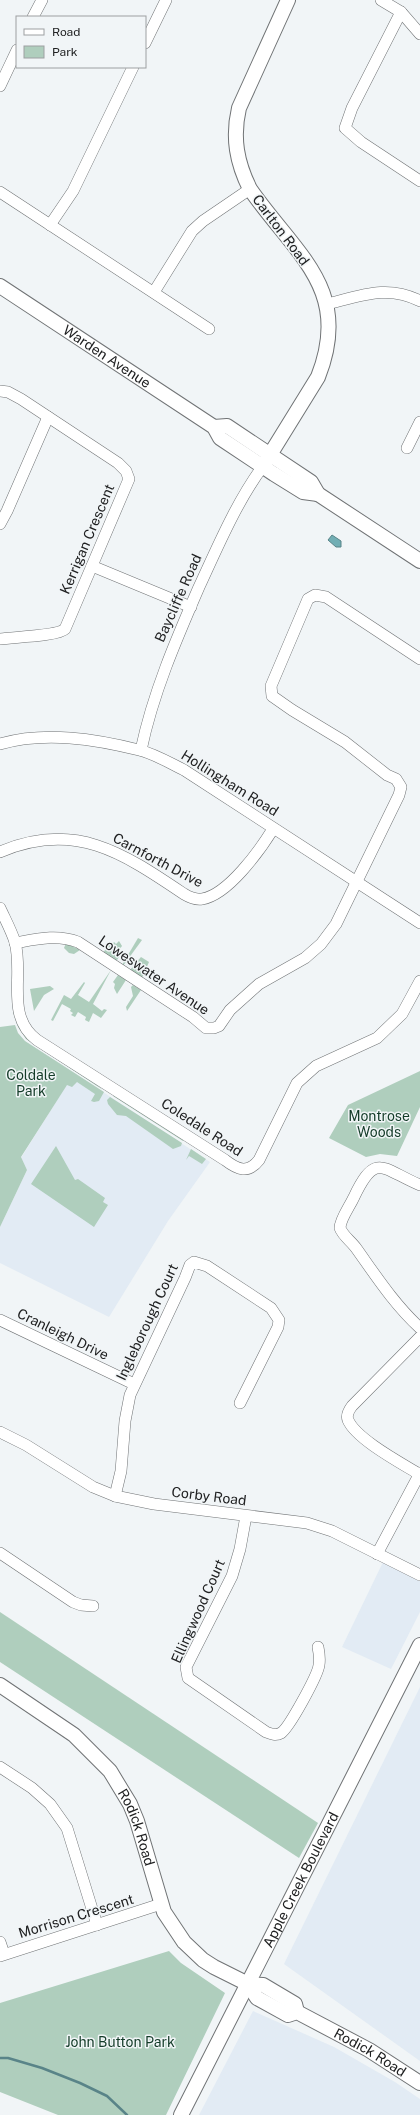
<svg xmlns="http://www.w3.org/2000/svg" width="420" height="2115" viewBox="0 0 420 2115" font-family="'Public Sans',sans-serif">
<rect width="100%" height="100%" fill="#f1f5f7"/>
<g fill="#e2ebf4">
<polygon points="74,1073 210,1162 168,1221 109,1317 0,1263 0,1227 27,1170 21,1158"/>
<polygon points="384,1560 420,1581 420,1612 391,1669 342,1647"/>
<polygon points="420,1687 420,2061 284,1964"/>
<polygon points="253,2011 334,2047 395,2082 420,2099 420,2115 199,2115"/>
</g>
<g fill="#afcebd">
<polygon points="138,938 142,940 123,966 122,965"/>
<polygon points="119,941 122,946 119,950 120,955 116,962 103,953 109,944 111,946 114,942 116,944"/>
<polygon points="66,943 80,950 74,954 69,953 64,948"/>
<polygon points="141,957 149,962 142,978 130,970"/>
<polygon points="111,970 93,1004 102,1011 104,1009 107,1010 101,1018 93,1013 89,1022 85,1020 86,1017 78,1012 75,1017 71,1015 73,1013 70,1011 71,1009 62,1004 53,1021 51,1020 64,995 71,999 84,982 85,983 78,995 89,1002"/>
<polygon points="118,975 126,980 117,994 114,988 115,984 113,982"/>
<polygon points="133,985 141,990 127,1011 126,1007 133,996 131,987"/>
<polygon points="50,986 54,989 44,995 34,1011 30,989"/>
<polygon points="16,1011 17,1018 103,1090 26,1039 18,1027 13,1012"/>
<polygon points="15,1025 18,1033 25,1041 104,1092 99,1101 94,1102 91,1101 95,1094 77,1082 72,1087 67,1085 21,1157 27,1170 0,1227 0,1027"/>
<polygon points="420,1071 420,1107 397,1156 380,1154 366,1157 329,1138 348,1105"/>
<polygon points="114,1094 183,1139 183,1141 113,1096"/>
<polygon points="110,1097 182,1143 181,1146 173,1149 126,1116 117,1115 108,1104 107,1100"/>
<polygon points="56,1146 75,1180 78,1179 105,1198 103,1202 108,1205 94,1227 31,1184"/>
<polygon points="191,1149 206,1159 202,1164 189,1156 186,1160"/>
<polygon points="0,1612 318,1823 299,1858 0,1662"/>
<polygon points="169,1951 181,1963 225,1993 166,2115 58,2115 0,2092 0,2003"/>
</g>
<polygon fill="#71aeb4" stroke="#598488" points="332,535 341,541 341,547 336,547 328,540"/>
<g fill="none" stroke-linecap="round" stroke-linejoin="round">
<polyline stroke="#598488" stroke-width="2.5" points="0,2058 8,2058 42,2068 80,2083 107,2096 127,2115"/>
<defs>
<g id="minor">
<polyline points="381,0 401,12 420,34"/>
<polyline points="401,12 352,108 345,128 361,142 420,181"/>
<polyline points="33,17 42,0"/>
<polyline points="145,43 166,0"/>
<polyline points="0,86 17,50"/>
<polyline points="0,192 209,329"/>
<polyline points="50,225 73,191 133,67"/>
<polyline points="154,292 192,231 203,221 250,189"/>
<path d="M327,304C360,296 388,284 420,301"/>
<path d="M0,391L8,392L21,399L118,463L126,471L129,479L65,629C58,636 13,637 0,639"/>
<polyline points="407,448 420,422"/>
<polyline points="0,524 7,511 48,417"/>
<polyline points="92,566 191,607"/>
<path d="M0,744C45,731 95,739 139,750C155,754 170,763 184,770L420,923"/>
<path d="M141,750C153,693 176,640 199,587C218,546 236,503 263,466"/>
<path d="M0,852C75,820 123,853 184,894C189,897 195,900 202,899C228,895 260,850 273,829"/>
<path d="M0,908C5,919 11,930 15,942C24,976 5,1016 37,1040L225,1160C238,1170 248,1174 259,1160L297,1083L316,1066L377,1038L402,1014L420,981"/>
<path d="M15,943C37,939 57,934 78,942L193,1017L206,1028H214L219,1026L230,1010L259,984L305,958L321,944L336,924L399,795L401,787L396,779L387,775L345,742L292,710L272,696L271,686L308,599L315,595L326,597L420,659"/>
<path d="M420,1185C382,1169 376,1151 354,1197C350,1206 340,1219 340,1228C343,1236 351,1241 356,1248C376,1276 394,1304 420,1328"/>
<polyline points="0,1320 134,1384"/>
<polyline points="0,1432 26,1445 93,1487 115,1496 154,1504 307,1523 332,1531 420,1575"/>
<path d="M419,1474C401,1463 356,1439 348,1420C346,1415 349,1410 352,1406L420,1337"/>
<polyline points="115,1496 121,1471 125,1421 130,1395 185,1278 190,1265 194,1262 207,1266 271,1308 279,1320 278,1327 240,1403"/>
<path d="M246,1516L240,1549L232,1576L186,1667L188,1678L266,1732C271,1734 276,1736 281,1733C289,1728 318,1675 319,1665C320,1659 319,1652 318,1647"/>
<polyline points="0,1553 73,1602 81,1605 93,1606"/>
<polyline points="377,1554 420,1473"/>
<polyline points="0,1767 32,1788 50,1804 67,1828 97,1925"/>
<polyline points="0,1942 4,1954"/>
<polyline points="0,1956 161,1904"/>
</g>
<g id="major">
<path id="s1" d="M0,286L214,427L220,438L274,474L303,492L318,494"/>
<polyline points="214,427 227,426 311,482 318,494 420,561"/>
<path d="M263,466L318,377C353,289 295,254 250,189C237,163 232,138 239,108L288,0"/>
<path id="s2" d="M0,1685L74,1735L110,1771L130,1804L137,1821L164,1912L184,1942L203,1960L214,1967L248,1984L263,1985L295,2004L297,2012"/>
<path id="s3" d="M248,1984L257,1998L288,2015L297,2012L369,2050L420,2083"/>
<path id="s4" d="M181,2115L420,1645"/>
</g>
</defs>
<use href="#minor" stroke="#707375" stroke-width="12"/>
<use href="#major" stroke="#707375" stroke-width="16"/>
<use href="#minor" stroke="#fff" stroke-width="11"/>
<use href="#major" stroke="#fff" stroke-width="14"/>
</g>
<g text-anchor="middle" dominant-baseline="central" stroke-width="3" stroke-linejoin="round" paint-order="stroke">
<g font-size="14" fill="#202122" stroke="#f1f5f7">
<text transform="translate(281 230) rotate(53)">Carlton Road</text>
<text stroke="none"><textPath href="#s1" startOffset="128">Warden Avenue</textPath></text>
<text transform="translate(87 539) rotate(-67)">Kerrigan Crescent</text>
<text transform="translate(178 598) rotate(-66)">Baycliffe Road</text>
<text transform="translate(230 783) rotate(32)">Hollingham Road</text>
<text transform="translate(158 860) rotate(28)">Carnforth Drive</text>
<text transform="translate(154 975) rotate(34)">Loweswater Avenue</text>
<text transform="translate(202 1127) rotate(33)">Coledale Road</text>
<text transform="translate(147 1322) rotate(-65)">Ingleborough Court</text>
<text transform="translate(63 1334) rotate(26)">Cranleigh Drive</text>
<text transform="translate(209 1496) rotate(7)">Corby Road</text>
<text transform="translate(198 1611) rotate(-66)">Ellingwood Court</text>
<text stroke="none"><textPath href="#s2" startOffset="203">Rodick Road</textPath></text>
<text stroke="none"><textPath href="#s4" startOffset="264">Apple Creek Boulevard</textPath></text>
<text transform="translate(76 1916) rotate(-17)">Morrison Crescent</text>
<text stroke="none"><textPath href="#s3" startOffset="145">Rodick Road</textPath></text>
</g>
<g font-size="14" fill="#143c29" stroke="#f1f5f7">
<text x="31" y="1075">Coldale<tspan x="31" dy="16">Park</tspan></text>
<text x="379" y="1116">Montrose<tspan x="379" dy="16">Woods</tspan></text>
<text x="120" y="2042">John Button Park</text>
</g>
</g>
<rect x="16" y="16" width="130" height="52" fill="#f1f5f7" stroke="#9da0a2"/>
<rect x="24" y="29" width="20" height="6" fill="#ffffff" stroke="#9da0a2"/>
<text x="52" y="36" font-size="12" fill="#202122">Road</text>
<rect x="24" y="46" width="20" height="12" fill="#afcebd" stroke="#9da0a2"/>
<text x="52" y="56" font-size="12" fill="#202122">Park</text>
</svg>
